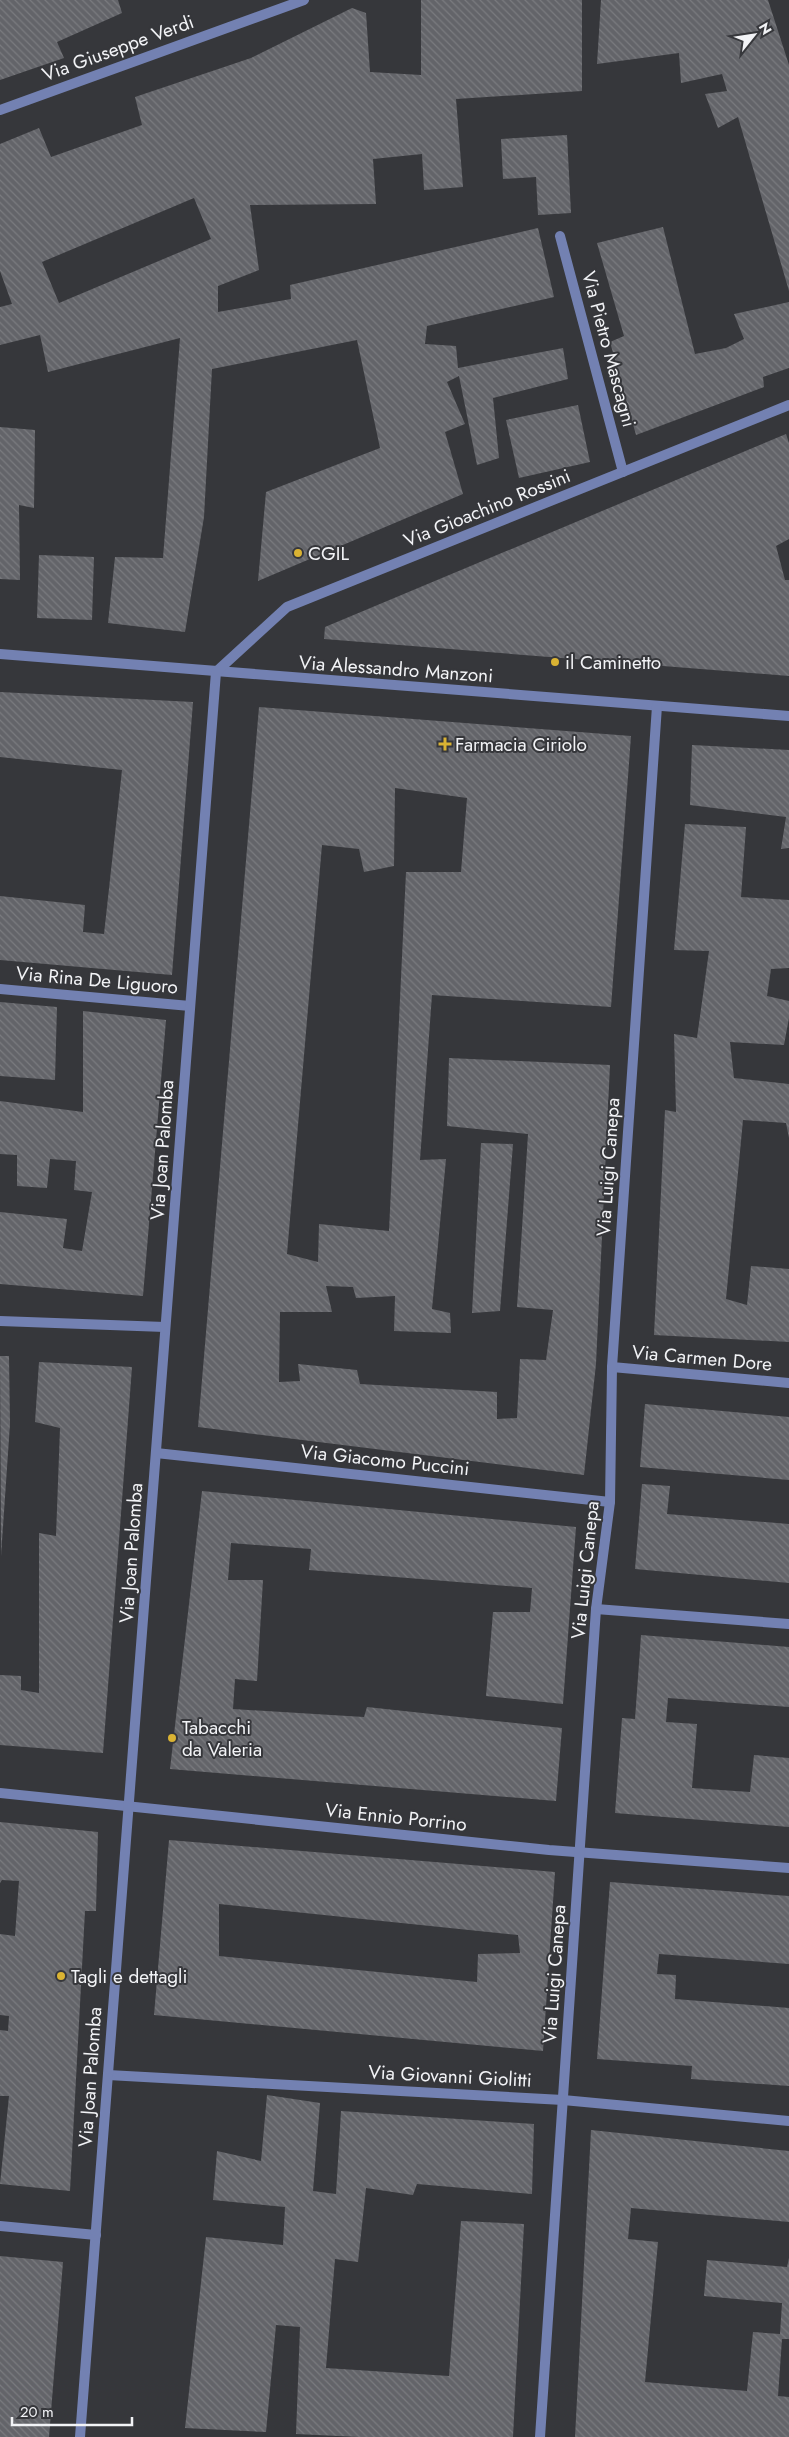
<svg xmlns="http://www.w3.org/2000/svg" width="789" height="2437" viewBox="0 0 789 2437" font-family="Jost,sans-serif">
<defs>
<pattern id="building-back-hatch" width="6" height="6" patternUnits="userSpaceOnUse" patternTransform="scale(1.25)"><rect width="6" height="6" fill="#636469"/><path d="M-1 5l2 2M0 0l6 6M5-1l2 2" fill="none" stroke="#7a7b7f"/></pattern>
</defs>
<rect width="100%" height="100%" fill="#36373b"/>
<g fill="url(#building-back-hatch)" fill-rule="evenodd">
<polygon points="0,0 118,0 122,13 57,42 64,58 0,80"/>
<path d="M421,0H582V91L456,99L463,187L424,190L422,154L373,159L376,204L250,205L259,270L218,286V312L291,299L290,285L538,228L554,297L427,326L425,344L456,346L458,368L563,348L568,379L493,398L499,458L477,465L459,376L447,382L465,424L445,432L463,494L258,581L266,492L380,448L357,340L212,369L204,517L185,632L108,623L115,557L163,558L180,338L48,372L40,335L0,345V307L12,304L0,271V144L39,128L51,157L142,125L135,97L251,58L352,8L366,13L370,72L421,75ZM194,198L211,239L59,303L42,262Z"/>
<polygon points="601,0 768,0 789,65 789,291 738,117 718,128 705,94 727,91 722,74 681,83 679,53 597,64"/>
<polygon points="567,135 571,213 538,215 536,177 503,179 501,139"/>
<polygon points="663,227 695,354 726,348 744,339 734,314 789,302 789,368 763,377 764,387 636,435 610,342 624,336 597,243"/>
<polygon points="578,405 590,462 519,478 506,420"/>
<polygon points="0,427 35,430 34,508 19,505 20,580 0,579"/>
<polygon points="786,434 789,443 789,539 776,546 785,580 789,580 789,676 324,639 325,627"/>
<polygon points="39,555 94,557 92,620 37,618"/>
<polygon points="0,692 193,702 172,975 0,960 0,896 85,905 83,932 104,934 122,770 0,757"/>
<path d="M259,707L631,736L611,1007L432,995L420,1160L446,1159L432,1309L450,1313L451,1333L394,1331L395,1296L356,1298L353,1287L326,1286L332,1312H280L279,1382L300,1381L298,1364L357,1370L360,1384L497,1392V1419L517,1418L520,1359L546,1360L553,1310L517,1307L528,1134L447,1126L449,1058L610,1065L596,1364L584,1475L198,1427ZM395,788L467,798L461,872H406L389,1231L319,1224L318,1262L287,1254L322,845L359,849L364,872L394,866Z"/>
<polygon points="692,745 789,750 789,848 781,849 786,817 690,805"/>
<polygon points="685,824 746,827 741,897 789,900 789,968 771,969 767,996 789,1001 789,1018 784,1045 730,1042 734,1078 789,1084 789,1138 786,1123 743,1120 726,1299 747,1305 751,1266 789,1269 789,1342 654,1335 665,1110 676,1112 674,1034 697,1038 709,951 674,950"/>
<polygon points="0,1002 57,1007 55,1080 0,1076"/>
<polygon points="83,1011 166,1020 143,1296 0,1284 0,1212 67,1219 63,1248 82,1251 92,1192 74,1190 76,1161 50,1159 47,1188 17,1186 17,1155 0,1154 0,1101 83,1112"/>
<polygon points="481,1143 513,1144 500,1311 472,1313"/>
<polygon points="0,1356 9,1356 10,1424 1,1556"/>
<polygon points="39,1362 132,1367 103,1753 0,1745 0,1675 21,1676 21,1690 39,1693 39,1533 56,1536 60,1428 35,1422"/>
<polygon points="645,1404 789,1417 789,1480 640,1467"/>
<polygon points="642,1484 670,1486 667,1514 789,1524 789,1583 635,1569"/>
<polygon points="202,1491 576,1527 563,1704 486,1696 493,1612 530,1612 532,1588 309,1570 311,1549 231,1543 228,1580 263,1580 257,1681 235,1679 233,1709 364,1717 367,1707 562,1728 556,1801 170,1769"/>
<polygon points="641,1635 789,1647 789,1707 668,1698 666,1722 697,1724 692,1788 750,1792 754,1755 789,1758 789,1827 615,1813 622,1718 635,1719"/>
<polygon points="0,1822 98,1832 96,1911 85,1911 70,2191 0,2184 9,2096 0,2096 0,2030 8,2031 9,2016 0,2015 0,1934 15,1936 19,1881 2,1880 0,1883"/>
<path d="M169,1840L555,1872L543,2051L154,2015ZM219,1904L518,1935L520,1953L478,1954L477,1982L219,1956Z"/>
<polygon points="610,1882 789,1896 789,1964 659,1954 657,1974 676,1975 675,1999 789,2008 789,2086 691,2079 692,2066 597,2059"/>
<polygon points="267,2095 320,2103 313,2191 336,2194 341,2111 534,2124 532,2194 417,2184 413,2195 366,2188 358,2262 335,2259 326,2368 449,2376 461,2221 524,2224 513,2437 359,2437 296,2434 300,2327 276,2325 266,2432 185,2428 206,2237 283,2245 285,2207 213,2200 217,2151 261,2161"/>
<polygon points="591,2130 789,2151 789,2222 631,2208 628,2239 658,2242 645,2382 747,2391 753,2332 780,2334 782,2303 704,2296 707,2260 787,2267 789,2258 789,2339 782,2339 778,2396 789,2397 789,2437 575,2437"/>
<polygon points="0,2256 63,2262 49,2437 0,2437"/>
</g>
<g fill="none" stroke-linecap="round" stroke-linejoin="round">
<g stroke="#7381b2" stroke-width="10">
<polyline points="0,110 304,0"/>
<polyline points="560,236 623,472"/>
<polyline points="0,654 789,716"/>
<polyline points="0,989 190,1006"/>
<polyline points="0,1321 165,1327"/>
<polyline points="612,1367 789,1383"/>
<polyline points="156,1453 610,1502"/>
<polyline points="596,1609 789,1624"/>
<polyline points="0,1793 549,1850 789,1868"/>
<polyline points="108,2075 563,2100 789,2121"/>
<polyline points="0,2226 96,2235"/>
<polyline points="80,2437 216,672 287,607 789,405"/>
<polyline points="540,2437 596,1609 610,1502 612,1367 657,706"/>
</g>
</g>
<g fill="#dab333" stroke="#36373b" stroke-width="2">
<circle cx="298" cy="553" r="5"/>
<circle cx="555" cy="662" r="5"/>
<path d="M442.5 736.5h5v5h5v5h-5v5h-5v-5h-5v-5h5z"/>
<circle cx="172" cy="1738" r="5"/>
<circle cx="61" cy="1976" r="5"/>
</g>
<g text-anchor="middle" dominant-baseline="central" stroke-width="4" stroke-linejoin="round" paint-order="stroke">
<g font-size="19" fill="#f2f3f6" stroke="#36373b">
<text transform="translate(118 48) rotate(-20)">Via Giuseppe Verdi</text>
<text transform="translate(609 349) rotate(75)">Via Pietro Mascagni</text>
<text transform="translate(487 508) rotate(-22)">Via Gioachino Rossini</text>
<text transform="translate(396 669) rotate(4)">Via Alessandro Manzoni</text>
<text transform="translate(97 980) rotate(5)">Via Rina De Liguoro</text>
<text transform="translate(162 1150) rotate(-86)">Via Joan Palomba</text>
<text transform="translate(608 1167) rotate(-86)">Via Luigi Canepa</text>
<text transform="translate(702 1358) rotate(5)">Via Carmen Dore</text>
<text transform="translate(385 1460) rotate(6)">Via Giacomo Puccini</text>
<text transform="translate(131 1553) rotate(-86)">Via Joan Palomba</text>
<text transform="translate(585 1570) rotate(-84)">Via Luigi Canepa</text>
<text transform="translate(396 1817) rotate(6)">Via Ennio Porrino</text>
<text transform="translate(554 1974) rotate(-86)">Via Luigi Canepa</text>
<text transform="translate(450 2076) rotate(3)">Via Giovanni Giolitti</text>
<text transform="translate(90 2077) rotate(-86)">Via Joan Palomba</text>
</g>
<g font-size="19" fill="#f2f3f6" stroke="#36373b" text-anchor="start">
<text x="308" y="553">CGIL</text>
<text x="565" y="662">il Caminetto</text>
<text x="455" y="744">Farmacia Ciriolo</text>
<text x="182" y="1727">Tabacchi<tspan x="182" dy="22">da Valeria</tspan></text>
<text x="71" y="1976">Tagli e dettagli</text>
</g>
</g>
<g transform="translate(754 35) rotate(60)" stroke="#36373b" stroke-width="4" paint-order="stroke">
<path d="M0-4L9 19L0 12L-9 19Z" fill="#f2f3f6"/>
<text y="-8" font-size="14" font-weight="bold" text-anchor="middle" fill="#f2f3f6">N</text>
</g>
<path d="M12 2417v8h120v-8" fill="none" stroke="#f2f3f6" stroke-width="2.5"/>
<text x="20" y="2417" font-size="15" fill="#f2f3f6" stroke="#36373b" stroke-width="4" paint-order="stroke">20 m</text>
</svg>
